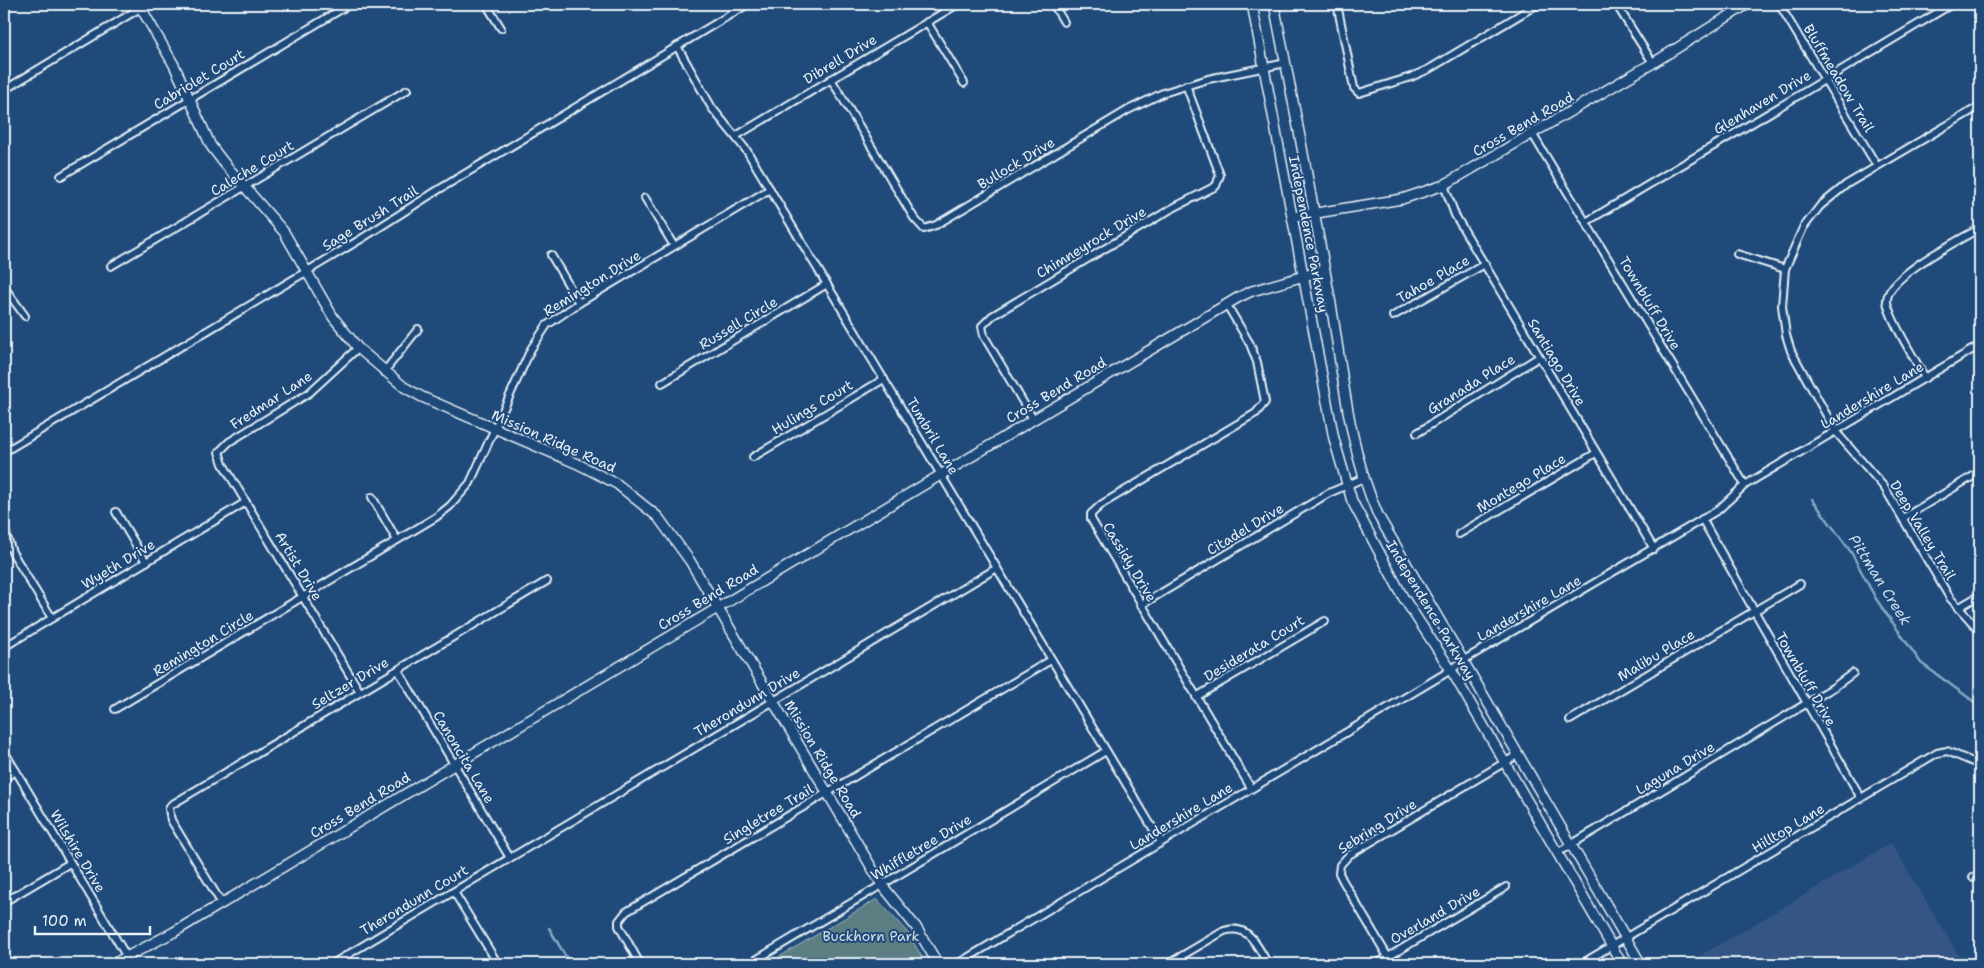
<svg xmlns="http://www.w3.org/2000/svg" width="1984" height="968" viewBox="0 0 1984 968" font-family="'Shantell Sans',sans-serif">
<rect width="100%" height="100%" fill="#1f4a7a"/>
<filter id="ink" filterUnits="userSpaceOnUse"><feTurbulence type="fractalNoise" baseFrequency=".02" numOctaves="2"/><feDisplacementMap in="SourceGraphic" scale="10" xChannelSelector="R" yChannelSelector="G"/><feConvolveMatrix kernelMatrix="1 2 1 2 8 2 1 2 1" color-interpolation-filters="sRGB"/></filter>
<g filter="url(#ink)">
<polygon fill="#365784" points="1891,843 1964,964 1686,964 1806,894"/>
<polygon fill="#5c7e83" stroke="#a2b8be" points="877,899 908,933 926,964 767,964"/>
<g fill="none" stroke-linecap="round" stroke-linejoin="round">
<g stroke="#86a9c4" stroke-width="2.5">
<polyline points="1812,499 1851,552 1876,599 1921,663 1980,706"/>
<polyline points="549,928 570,964"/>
</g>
<defs>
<g id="street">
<polyline points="486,4 501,28"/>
<polyline points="1053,4 1064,22"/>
<polyline points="1337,4 1354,88 1359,93 1411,77 1429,69 1538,4"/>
<polyline points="1616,4 1653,63"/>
<polyline points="1779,4 1877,166"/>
<polyline points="927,22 964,83"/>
<polyline points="677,46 712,108 747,151 1161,842"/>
<polyline points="831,79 914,218 924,229 936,225 1128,110 1163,93 1208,79 1286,63"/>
<polyline points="4,90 147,4"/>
<polyline points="1980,106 1847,184 1820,206 1803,228 1785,269 1782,306 1786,335 1791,351 1836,432 1884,487 1950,598 1980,631"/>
<polyline points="1533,135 1745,485"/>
<polyline points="736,136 958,4"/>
<polyline points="61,176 350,4"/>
<polyline points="1444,185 1455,215 1654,549"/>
<polyline points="645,198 674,246"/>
<polyline points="1586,222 1952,4"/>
<polyline points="1737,254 1785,269"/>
<polyline points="551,255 579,303"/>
<polyline points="111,266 407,90"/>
<polyline points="4,287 25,316"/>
<polyline points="1227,305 1250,344 1257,362 1265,402 1256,413 1102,504 1091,514 1091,519 1251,788"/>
<polyline points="1393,316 1485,264"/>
<polyline points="358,348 309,393 229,442 219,452 223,464 360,692"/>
<polyline points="384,372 418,329"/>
<path d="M1925,378C1915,359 1890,320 1887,302C1884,277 1960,240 1980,228"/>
<polyline points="662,383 827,284"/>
<polyline points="1033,419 984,336 982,326 992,316 1171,209 1216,186 1220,175 1186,85"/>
<polyline points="1417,433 1539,357"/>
<polyline points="4,452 361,239 438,190 748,4"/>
<polyline points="753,457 884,379"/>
<polyline points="372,497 397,540"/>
<polyline points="116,512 146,562"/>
<polyline points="1903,518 1980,472"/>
<polyline points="1702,519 1861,798"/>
<polyline points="4,528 12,552 52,618"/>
<polyline points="1459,534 1596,453"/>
<polyline points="1141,605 1329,493 1364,478"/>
<polyline points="1958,608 1980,595"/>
<polyline points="4,647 246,502"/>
<polyline points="398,670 510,858"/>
<polyline points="1196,697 1325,621"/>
<polyline points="115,709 436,517 450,506 470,483 531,349 547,325 579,303 770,189"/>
<polyline points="1570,720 1800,584"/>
<polyline points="4,751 131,964"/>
<polyline points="4,778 16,771"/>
<polyline points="1557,853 1834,687 1853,673"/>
<polyline points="1973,877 1980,878"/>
<polyline points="454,892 498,964"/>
<polyline points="4,902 70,863"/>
<polyline points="222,904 171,820 169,809 171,805 547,581"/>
<polyline points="1388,957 1343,881 1339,873 1340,865 1349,855 1519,754"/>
<polyline points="332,964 997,568"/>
<polyline points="640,964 619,926 619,921 626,912 1051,660"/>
<polyline points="749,964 1106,751"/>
<polyline points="957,964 1451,670 1464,660 1718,510 1745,485 1980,345"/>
<path d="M1168,964L1224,931C1249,923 1257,946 1268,964"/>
<polyline points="1376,964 1506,887"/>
<polyline points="1581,964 1937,753 1947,751 1980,765"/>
</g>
<g id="secondary">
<polyline points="132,4 141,8 174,65 211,146 224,163 284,232 333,317 358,348 404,387 422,397 578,464 617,484 658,517 690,561 882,885 916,927 938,964"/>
<polyline points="1252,4 1334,439 1352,501 1403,597 1451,670 1622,964"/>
<path d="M1274,4C1294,104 1313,204 1331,304C1343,375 1349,451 1379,517L1641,964"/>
<polyline points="1292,217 1402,199 1444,185 1653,63 1748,4"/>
<polyline points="113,964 174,932 1239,297 1252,291 1325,270"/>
</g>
<polyline id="primary" points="4,5 6,4"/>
</defs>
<use href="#street" stroke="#e8f1f8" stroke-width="10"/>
<use href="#secondary" stroke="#e8f1f8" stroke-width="12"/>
<use href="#primary" stroke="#e8f1f8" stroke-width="14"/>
<use href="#street" stroke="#1f4a7a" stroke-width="6"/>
<use href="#secondary" stroke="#1f4a7a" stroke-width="9"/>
<use href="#primary" stroke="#1f4a7a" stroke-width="10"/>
</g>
</g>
<g text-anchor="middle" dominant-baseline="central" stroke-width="4" stroke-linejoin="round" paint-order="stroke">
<g font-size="14" fill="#e8f1f8" stroke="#1f4a7a">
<text transform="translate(840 59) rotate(-31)">Dibrell Drive</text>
<text transform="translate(1839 78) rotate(59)">Bluffmeadow Trail</text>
<text transform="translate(199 79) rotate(-31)">Cabriolet Court</text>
<text transform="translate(1762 102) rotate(-31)">Glenhaven Drive</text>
<text transform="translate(1523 124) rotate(-30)">Cross Bend Road</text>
<text transform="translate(1016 163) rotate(-31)">Bullock Drive</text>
<text transform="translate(252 168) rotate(-31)">Caleche Court</text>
<text transform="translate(370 218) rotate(-32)">Sage Brush Trail</text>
<text transform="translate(1309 234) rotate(79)">Independence Parkway</text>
<text transform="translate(1091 242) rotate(-31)">Chimneyrock Drive</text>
<text transform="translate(1433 279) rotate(-30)">Tahoe Place</text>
<text transform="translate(592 283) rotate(-32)">Remington Drive</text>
<text transform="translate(1650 303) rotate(59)">Townbluff Drive</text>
<text transform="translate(738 323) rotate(-31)">Russell Circle</text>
<text transform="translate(1557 362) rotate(59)">Santiago Drive</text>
<text transform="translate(1471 384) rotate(-32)">Granada Place</text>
<text transform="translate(1056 390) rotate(-31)">Cross Bend Road</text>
<text transform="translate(1872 395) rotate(-31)">Landershire Lane</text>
<text transform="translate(271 400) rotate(-33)">Fredmar Lane</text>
<text transform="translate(812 407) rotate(-31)">Hulings Court</text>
<text transform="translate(933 436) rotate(59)">Tumbril Lane</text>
<text transform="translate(554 441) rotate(24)">Mission Ridge Road</text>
<text transform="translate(1521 483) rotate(-31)">Montego Place</text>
<text transform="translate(1245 529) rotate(-31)">Citadel Drive</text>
<text transform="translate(1923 530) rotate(59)">Deep Valley Trail</text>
<text transform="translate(1130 562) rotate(59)">Cassidy Drive</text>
<text transform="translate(118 564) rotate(-31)">Wyeth Drive</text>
<text transform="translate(299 566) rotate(59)">Artist Drive</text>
<text transform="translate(708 597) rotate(-31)">Cross Bend Road</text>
<text transform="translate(1529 608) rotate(-30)">Landershire Lane</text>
<text transform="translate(1431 610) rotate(59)">Independence Parkway</text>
<text transform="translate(203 643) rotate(-31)">Remington Circle</text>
<text transform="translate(1254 648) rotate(-31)">Desiderata Court</text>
<text transform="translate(1656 655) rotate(-31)">Malibu Place</text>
<text transform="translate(1806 679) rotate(60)">Townbluff Drive</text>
<text transform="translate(350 683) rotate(-31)">Seltzer Drive</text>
<text transform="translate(747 702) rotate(-31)">Therondunn Drive</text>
<text transform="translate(464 757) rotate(59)">Canoncita Lane</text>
<text transform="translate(823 759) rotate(59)">Mission Ridge Road</text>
<text transform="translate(1675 768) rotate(-31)">Laguna Drive</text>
<text transform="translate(360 805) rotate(-31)">Cross Bend Road</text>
<text transform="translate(768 814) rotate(-31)">Singletree Trail</text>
<text transform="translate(1181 816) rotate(-31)">Landershire Lane</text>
<text transform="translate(1377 826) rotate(-32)">Sebring Drive</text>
<text transform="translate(1788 828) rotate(-31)">Hilltop Lane</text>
<text transform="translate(921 847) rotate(-31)">Whiffletree Drive</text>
<text transform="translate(78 851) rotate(59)">Wilshire Drive</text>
<text transform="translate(414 900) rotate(-31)">Therondunn Court</text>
<text transform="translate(1435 915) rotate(-30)">Overland Drive</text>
</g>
<g font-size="14" fill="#d3e0e6" stroke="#1f4a7a">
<text x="871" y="936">Buckhorn Park</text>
</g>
<g font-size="15" font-style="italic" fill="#cfdfeb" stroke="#1f4a7a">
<text transform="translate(1880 580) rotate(58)">Pittman Creek</text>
</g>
</g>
<rect width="1984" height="968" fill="none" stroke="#1f4a7a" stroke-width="20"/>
<rect x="10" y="10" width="1964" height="948" fill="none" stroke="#e8f1f8" stroke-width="2" filter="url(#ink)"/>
<path d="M35 926v8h115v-8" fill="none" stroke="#e8f1f8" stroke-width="2.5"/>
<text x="42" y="926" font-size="15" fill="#e8f1f8" stroke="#1f4a7a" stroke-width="4" paint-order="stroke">100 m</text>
</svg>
